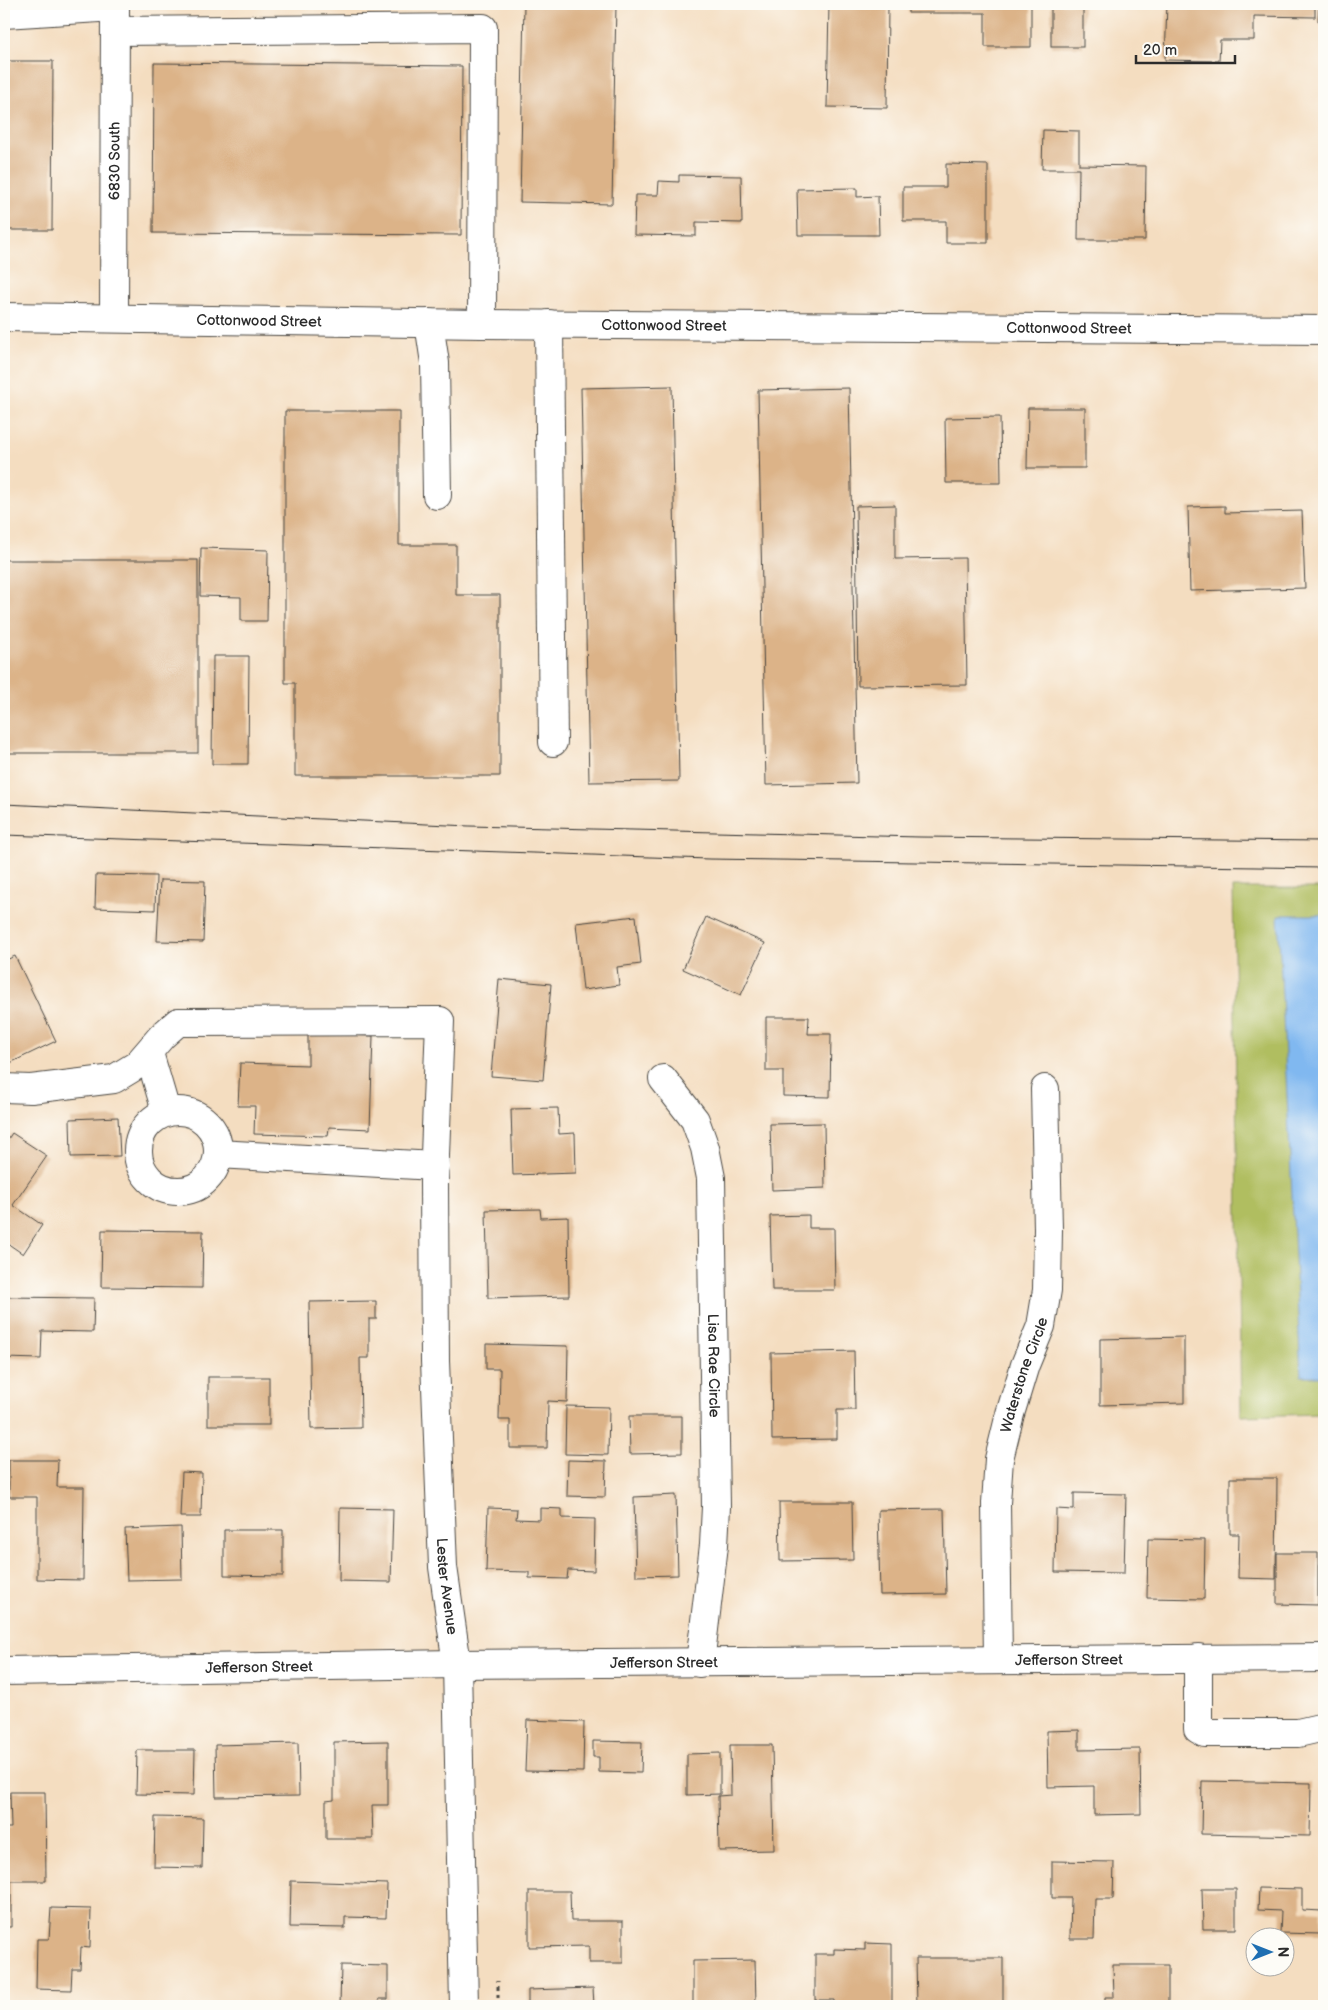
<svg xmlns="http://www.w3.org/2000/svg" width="1328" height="2010" viewBox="0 0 1328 2010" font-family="'Balsamiq Sans',sans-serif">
<rect width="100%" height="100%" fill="#fdfcf7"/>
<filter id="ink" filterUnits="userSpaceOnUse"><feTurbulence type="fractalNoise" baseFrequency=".02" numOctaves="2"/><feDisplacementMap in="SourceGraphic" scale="10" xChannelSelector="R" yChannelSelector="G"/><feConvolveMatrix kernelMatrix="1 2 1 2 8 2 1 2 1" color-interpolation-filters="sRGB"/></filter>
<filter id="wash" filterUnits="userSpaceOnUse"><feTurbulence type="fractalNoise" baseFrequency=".0096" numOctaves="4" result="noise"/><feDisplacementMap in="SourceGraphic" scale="20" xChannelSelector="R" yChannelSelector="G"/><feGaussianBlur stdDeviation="1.12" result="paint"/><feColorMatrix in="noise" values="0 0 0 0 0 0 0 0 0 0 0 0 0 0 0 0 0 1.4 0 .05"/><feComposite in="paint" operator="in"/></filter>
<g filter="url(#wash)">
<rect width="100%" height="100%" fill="#f4ddc0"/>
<polygon fill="#b0be60" stroke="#6e7446" points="1233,888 1324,888 1324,1414 1241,1416"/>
<polygon fill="#80b8f0" stroke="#56728e" points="1278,915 1324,915 1324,1376 1301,1376"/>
<g id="blocks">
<g fill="#dcb388">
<polygon points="524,4 616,4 612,204 520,202"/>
<polygon points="829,4 888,4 887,108 827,107"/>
<polygon points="908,4 1031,4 1031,47 985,47 985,13 908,13"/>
<rect x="1051" y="4" width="32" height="43"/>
<polygon points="1167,4 1315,4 1315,17 1254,16 1254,40 1220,40 1219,61 1165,60"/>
<polygon points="1319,4 1324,4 1324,21 1318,21"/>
<polygon points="4,61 53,61 52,230 4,230"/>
<polygon points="154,63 462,66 461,235 153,233"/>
<polygon points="1043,130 1079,131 1079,165 1146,166 1145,240 1078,240 1079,169 1042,169"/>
<polygon points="946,164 988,165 988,243 946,243 946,221 903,221 903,187 946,187"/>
<polygon points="679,175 741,176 742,223 696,222 696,236 634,235 635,195 658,195 659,181 679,182"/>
<polygon points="857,188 857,197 878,196 879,235 798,235 797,189"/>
<polygon points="672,386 679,781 589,782 581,388"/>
<polygon points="849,388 857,783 766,785 758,390"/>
<polygon points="1028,408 1085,408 1085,468 1027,468"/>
<polygon points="285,411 399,411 399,545 456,545 456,595 500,595 500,776 295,776 295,683 285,683"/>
<polygon points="1000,417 1001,483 946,483 945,418"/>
<polygon points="895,505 895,559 965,558 967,685 858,686 856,506"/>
<polygon points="1225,506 1225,513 1302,511 1305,588 1190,591 1188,507"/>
<polygon points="201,548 268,550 267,621 241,621 241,597 200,596"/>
<rect x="4" y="560" width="194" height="193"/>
<polygon points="213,656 249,656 248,764 212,764"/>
<polygon points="96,875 156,876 155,910 95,908"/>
<polygon points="160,880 205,881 203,942 157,941"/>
<polygon points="636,916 641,964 617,967 619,985 583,990 576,923"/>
<polygon points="706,917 765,943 741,995 683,969"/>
<polygon points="15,956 56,1041 8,1064 4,1054 4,961"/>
<polygon points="499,979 551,984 543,1080 491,1076"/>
<polygon points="766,1017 809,1017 808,1034 831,1034 830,1097 783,1096 783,1071 766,1071"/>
<polygon points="308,1034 373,1036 370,1129 329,1127 328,1136 254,1134 255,1106 238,1106 240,1063 308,1065"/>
<polygon points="558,1108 559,1134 575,1133 576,1173 513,1175 511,1109"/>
<polygon points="118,1117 120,1156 71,1157 70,1119"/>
<polygon points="824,1123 825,1188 772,1190 770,1124"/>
<polygon points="12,1133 47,1156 13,1205 42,1225 23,1254 4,1241 4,1145"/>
<polygon points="540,1209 541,1218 568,1217 569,1296 488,1298 486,1210"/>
<polygon points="809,1215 809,1228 834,1228 835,1290 772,1290 770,1216"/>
<polygon points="102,1230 203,1231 202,1288 101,1287"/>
<polygon points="4,1297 94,1298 93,1332 42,1331 41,1359 4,1358"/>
<polygon points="376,1301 376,1319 369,1319 369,1358 360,1358 361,1428 311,1429 309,1302"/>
<polygon points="1184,1337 1184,1403 1100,1405 1100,1339"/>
<polygon points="486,1344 568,1346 567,1402 548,1401 547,1448 510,1448 510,1420 499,1420 500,1369 486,1369"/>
<polygon points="854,1351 855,1410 837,1410 837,1439 772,1440 771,1353"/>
<rect x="208" y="1377" width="61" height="48"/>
<polygon points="566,1406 609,1407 608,1455 565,1454"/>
<polygon points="629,1416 682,1416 682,1453 630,1454"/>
<polygon points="9,1460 58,1460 57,1487 84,1487 83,1580 37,1579 37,1497 9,1497"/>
<polygon points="568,1460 606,1461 605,1497 567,1496"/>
<polygon points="182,1472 202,1473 201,1517 180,1517"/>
<polygon points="1230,1478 1277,1478 1276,1579 1238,1578 1239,1534 1230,1534"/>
<polygon points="1074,1493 1126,1494 1124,1573 1055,1572 1056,1509 1074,1510"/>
<polygon points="676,1495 678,1575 636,1576 634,1497"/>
<polygon points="779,1502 852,1502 853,1560 780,1561"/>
<polygon points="340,1508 393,1509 391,1582 339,1581"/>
<polygon points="488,1508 517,1509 516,1519 540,1520 540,1508 562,1509 562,1518 595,1519 594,1571 568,1570 567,1579 529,1578 529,1572 486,1571"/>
<polygon points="944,1509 946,1594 880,1595 878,1510"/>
<polygon points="181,1527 182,1579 127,1580 125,1529"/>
<polygon points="224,1530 283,1530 283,1576 224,1575"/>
<polygon points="1148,1539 1205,1540 1204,1599 1147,1598"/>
<polygon points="1277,1553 1318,1553 1318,1605 1277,1604"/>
<polygon points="527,1720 584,1722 583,1772 525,1771"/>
<polygon points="1079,1730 1079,1750 1140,1749 1141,1814 1094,1815 1094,1786 1048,1787 1047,1731"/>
<polygon points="388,1741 388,1805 372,1805 373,1839 326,1839 326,1801 334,1800 334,1742"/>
<polygon points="593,1741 642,1742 641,1773 599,1772 599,1757 593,1757"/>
<polygon points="298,1743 299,1796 216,1797 215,1745"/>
<polygon points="730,1745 772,1745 774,1850 719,1851 718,1796 731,1795"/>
<polygon points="137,1750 195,1750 194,1795 136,1794"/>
<polygon points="720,1753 720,1794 687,1795 687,1754"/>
<polygon points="1202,1781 1311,1783 1310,1836 1201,1834"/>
<polygon points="10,1792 45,1792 46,1881 11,1881 11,1927 4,1927 4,1828 11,1828"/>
<polygon points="155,1817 203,1818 202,1868 154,1867"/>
<polygon points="1052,1861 1114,1862 1113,1899 1095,1899 1094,1939 1070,1939 1071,1898 1052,1898"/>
<polygon points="291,1881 387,1884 386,1918 345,1917 345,1928 290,1927"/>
<polygon points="1259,1888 1302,1889 1302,1910 1322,1911 1321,1934 1280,1933 1281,1911 1258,1910"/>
<polygon points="1202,1889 1236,1889 1236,1929 1203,1929"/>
<polygon points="529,1891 570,1891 571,1921 623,1921 623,1963 589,1963 589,1946 529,1947"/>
<polygon points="51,1908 91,1909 90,1948 81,1947 80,1969 72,1969 71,1990 36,1989 37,1939 49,1939"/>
<polygon points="865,1943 892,1944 892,2006 834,2006 834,2000 815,2000 815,1954 834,1954 834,1949 865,1950"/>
<polygon points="916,1958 1003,1958 1003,2006 917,2006"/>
<polygon points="755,1960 756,2006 693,2006 693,1961"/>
<polygon points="341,1965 388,1966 388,1999 379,1999 379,2006 340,2006"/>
<polygon points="1113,1965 1168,1965 1168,2006 1105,2006 1105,1997 1114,1997"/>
<polygon points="593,1988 594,2006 528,2006 528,1990"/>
<polygon points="1274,2004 1298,2005 1298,2006 1274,2006"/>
</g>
</g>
</g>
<g filter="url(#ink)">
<use href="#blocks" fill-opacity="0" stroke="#494641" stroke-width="1"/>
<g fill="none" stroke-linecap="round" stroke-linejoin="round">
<defs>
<g id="minor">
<polyline points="4,14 115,7"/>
<polyline points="115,31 483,28 482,324"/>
<path id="s1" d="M4,317L482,324L1324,330"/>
<path id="s2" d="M114,317L115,4"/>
<polyline points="429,323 435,363 437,495"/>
<polyline points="549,324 553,742"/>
<polyline points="149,1053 166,1111"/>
<path id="s3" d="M663,1079L695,1120L705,1148L711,1178L716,1507L714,1545L700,1663"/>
<path id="s4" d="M4,1088L31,1089L114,1079L137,1065L162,1036L178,1022L440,1021L434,1182L435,1361L443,1567L457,1664L464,2006"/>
<circle cx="178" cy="1151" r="40"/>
<polyline points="218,1154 435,1166"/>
<polyline points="1198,1658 1198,1729 1205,1733 1298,1733 1324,1727"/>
<path id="s5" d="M998,1660L996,1503L999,1459L1010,1414L1025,1365L1041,1326L1047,1290L1048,1229L1045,1089"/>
<path id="s6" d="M4,1671L457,1664L1324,1658"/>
</g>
</defs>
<use href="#minor" stroke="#494641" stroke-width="30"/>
<polyline stroke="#494641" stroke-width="3" stroke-dasharray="4 4" stroke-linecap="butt" points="498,2006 498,1981"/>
<use href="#minor" stroke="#fff" stroke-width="28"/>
<g stroke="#2b2b2b" stroke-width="1">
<polyline points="4,804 469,826 920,837 1324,841"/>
<polyline points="4,835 709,859 1324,868"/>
</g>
</g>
</g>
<g text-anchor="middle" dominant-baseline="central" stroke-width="4" stroke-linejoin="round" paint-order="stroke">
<g font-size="15" fill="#2b2b2b" stroke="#fdfcf7">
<text stroke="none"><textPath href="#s2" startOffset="156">6830 South</textPath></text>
<text stroke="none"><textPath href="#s1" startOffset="255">Cottonwood Street</textPath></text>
<text stroke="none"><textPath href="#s1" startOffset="660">Cottonwood Street</textPath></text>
<text stroke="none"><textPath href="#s1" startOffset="1065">Cottonwood Street</textPath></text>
<text stroke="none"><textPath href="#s3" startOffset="300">Lisa Rae Circle</textPath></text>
<text stroke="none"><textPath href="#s5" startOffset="289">Waterstone Circle</textPath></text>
<text stroke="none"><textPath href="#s4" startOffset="1025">Lester Avenue</textPath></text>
<text stroke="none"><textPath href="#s6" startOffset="1065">Jefferson Street</textPath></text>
<text stroke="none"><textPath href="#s6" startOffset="660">Jefferson Street</textPath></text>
<text stroke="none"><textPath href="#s6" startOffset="255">Jefferson Street</textPath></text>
</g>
</g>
<rect width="1328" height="2010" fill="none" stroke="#fdfcf7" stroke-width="20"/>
<g transform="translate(1270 1952) rotate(90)"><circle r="24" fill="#fdfcf7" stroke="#a9a8a5"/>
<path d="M0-4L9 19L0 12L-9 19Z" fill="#1f6fb2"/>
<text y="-8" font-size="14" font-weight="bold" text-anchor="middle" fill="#2b2b2b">N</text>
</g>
<path d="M1136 55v8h99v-8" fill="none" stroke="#2b2b2b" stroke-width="2.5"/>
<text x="1143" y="55" font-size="15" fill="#2b2b2b" stroke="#fdfcf7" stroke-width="4" paint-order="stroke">20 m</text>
</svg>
